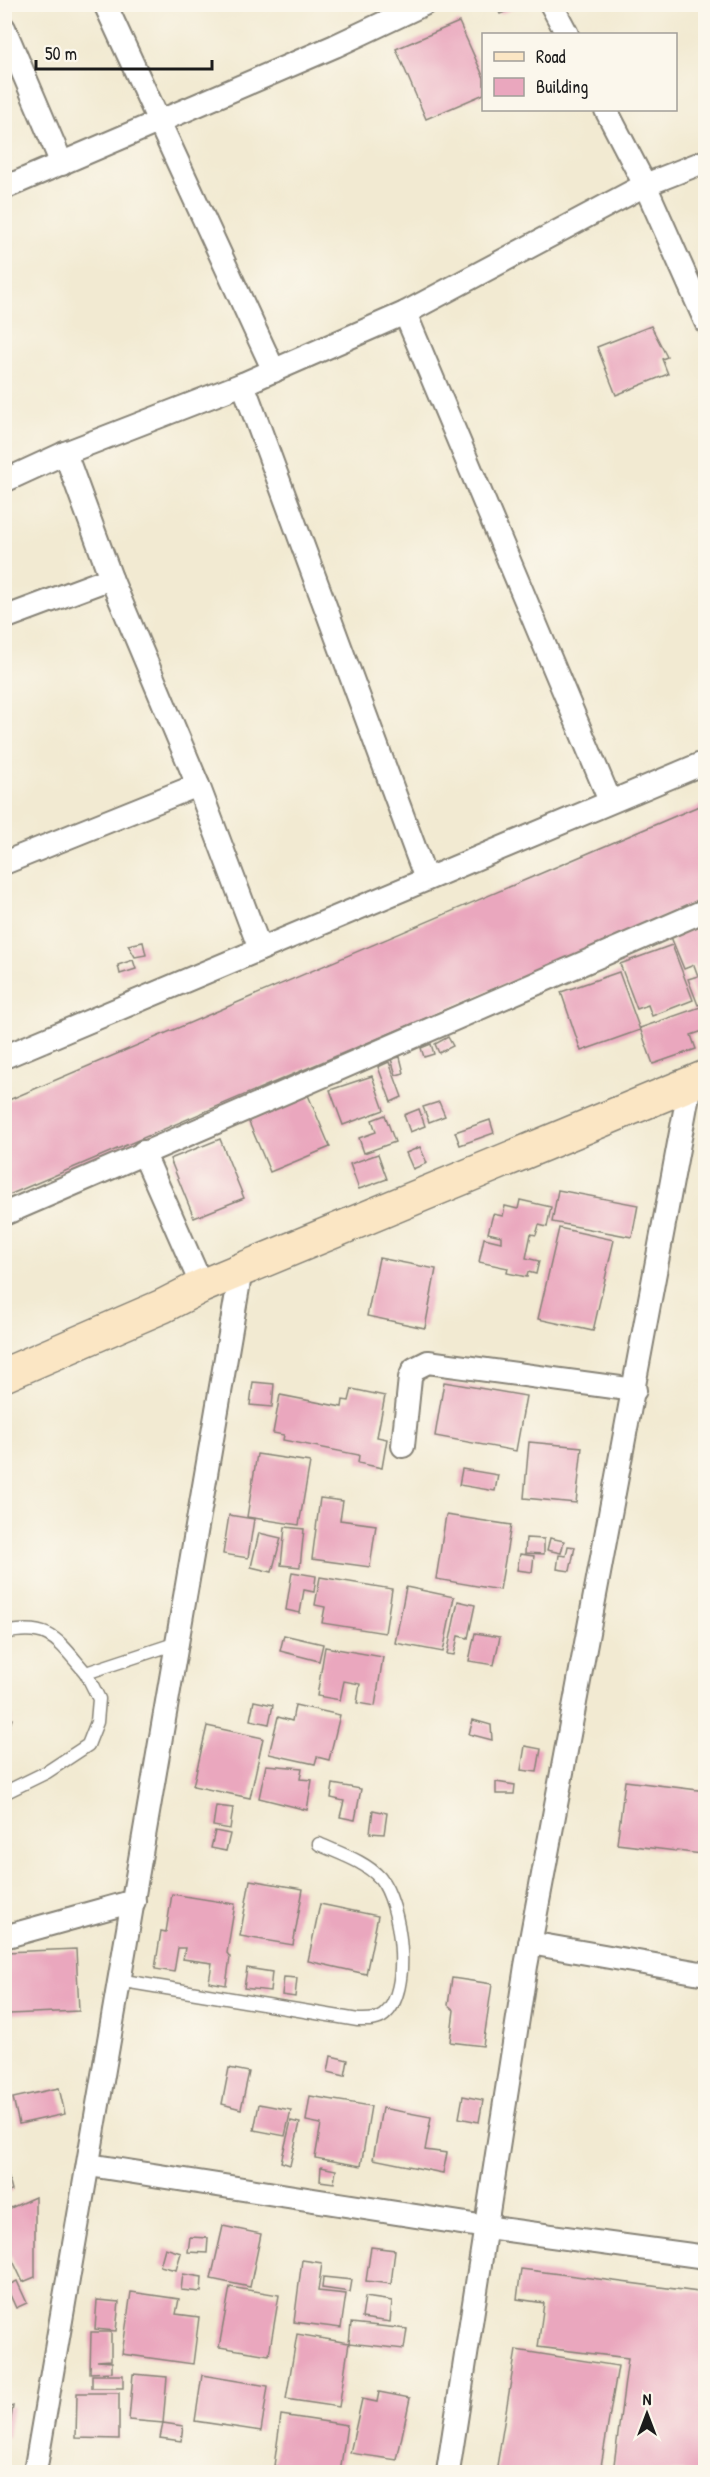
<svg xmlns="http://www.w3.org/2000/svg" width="710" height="2477" viewBox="0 0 710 2477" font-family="'Patrick Hand',sans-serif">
<rect width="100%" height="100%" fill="#fbf7ec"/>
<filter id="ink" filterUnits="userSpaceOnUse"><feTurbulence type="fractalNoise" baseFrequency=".0167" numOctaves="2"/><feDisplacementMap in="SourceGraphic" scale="12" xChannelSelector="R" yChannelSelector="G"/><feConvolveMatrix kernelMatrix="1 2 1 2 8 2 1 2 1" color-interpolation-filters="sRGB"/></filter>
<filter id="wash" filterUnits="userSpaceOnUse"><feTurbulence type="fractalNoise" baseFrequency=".008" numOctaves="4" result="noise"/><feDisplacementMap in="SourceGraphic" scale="24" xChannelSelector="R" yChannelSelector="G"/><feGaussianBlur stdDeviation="1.35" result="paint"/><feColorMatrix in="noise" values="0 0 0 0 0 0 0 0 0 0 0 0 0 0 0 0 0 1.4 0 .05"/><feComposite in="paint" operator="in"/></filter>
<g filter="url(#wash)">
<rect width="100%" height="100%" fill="#f2ead2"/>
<g id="blocks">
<g fill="#eaa7be">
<polygon points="496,5 522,5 500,14"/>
<polygon points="459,22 484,78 484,94 426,119 396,49"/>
<polygon points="651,326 667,357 662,359 668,374 616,395 597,347"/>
<polygon points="706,803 706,899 4,1197 4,1102"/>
<polygon points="706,923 706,1002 698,1005 688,979 698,976 694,965 684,969 671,937"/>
<polygon points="143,942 146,955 135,957 128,945"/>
<polygon points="672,945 693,1000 652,1016 648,1005 637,1009 620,964"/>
<polygon points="133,960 136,969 120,974 118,965"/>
<polygon points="619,972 640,1030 581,1051 561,992"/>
<polygon points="706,1005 706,1030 691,1035 696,1049 653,1064 640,1028"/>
<polygon points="448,1037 453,1046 439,1053 435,1044"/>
<polygon points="431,1044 434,1054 424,1057 421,1048"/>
<polygon points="400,1057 404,1073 396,1075 391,1059"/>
<polygon points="389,1062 402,1097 391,1102 378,1067"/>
<polygon points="372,1076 384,1110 343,1125 330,1090"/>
<polygon points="308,1095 330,1147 270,1172 248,1120"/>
<polygon points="439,1102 445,1116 429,1122 423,1107"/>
<polygon points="419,1109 425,1126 410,1132 404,1115"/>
<polygon points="385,1115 395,1142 364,1153 359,1138 376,1132 372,1120"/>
<polygon points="490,1120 494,1133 460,1145 455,1132"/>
<polygon points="220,1139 244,1198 194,1218 170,1159"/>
<polygon points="420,1147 427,1163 413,1169 406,1153"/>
<polygon points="378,1154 387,1179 359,1189 350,1164"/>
<polygon points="558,1190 638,1205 632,1237 552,1222"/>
<polygon points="520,1200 551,1207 547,1227 539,1225 536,1235 531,1234 526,1258 539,1261 536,1274 528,1272 527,1277 507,1273 508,1268 479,1262 484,1238 501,1242 501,1236 488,1233 493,1214 503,1216 505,1206 518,1209"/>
<polygon points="559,1228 614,1240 593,1331 538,1319"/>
<polygon points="379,1258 436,1269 425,1328 367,1316"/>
<polygon points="253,1382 274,1384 272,1407 250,1405"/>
<polygon points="444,1382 526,1396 516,1451 435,1436"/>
<polygon points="352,1389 385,1396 377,1437 387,1439 382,1468 358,1463 359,1455 283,1440 284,1435 273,1433 280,1395 342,1407 343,1400 349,1401"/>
<polygon points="529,1442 582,1447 576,1503 524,1498"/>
<polygon points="257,1454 310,1462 299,1525 247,1517"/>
<polygon points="462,1469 498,1475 495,1491 459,1485"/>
<polygon points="320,1498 343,1501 340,1520 376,1525 370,1567 312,1559"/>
<polygon points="229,1515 254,1519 248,1558 223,1554"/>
<polygon points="446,1515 511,1525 500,1590 436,1579"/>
<polygon points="285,1527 304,1529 300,1567 281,1565"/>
<polygon points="259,1533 281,1538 272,1572 251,1567"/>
<polygon points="526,1538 544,1539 544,1554 525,1553"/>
<polygon points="550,1538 564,1541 561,1553 547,1550"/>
<polygon points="568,1546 575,1547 570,1571 557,1569 559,1555 566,1556"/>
<polygon points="520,1554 534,1556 532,1572 517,1570"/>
<polygon points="292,1572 316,1576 314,1592 304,1590 300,1613 286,1610"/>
<polygon points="320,1577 392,1589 385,1633 322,1623 325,1607 315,1605"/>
<polygon points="406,1587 454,1597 443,1652 395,1643"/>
<polygon points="458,1601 475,1605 468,1638 458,1636 454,1655 447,1654"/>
<polygon points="475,1633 500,1637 494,1665 469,1661"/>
<polygon points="284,1635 323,1644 319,1661 280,1651"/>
<polygon points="325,1647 383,1657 375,1706 357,1703 360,1684 344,1681 340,1700 317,1696"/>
<polygon points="254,1701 273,1705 269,1724 250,1720"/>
<polygon points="4,1704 12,1719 5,1740 4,1740"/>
<polygon points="295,1705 340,1715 329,1760 317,1757 315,1764 269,1754 278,1717 292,1721"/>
<polygon points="473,1720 491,1725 492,1740 469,1734"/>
<polygon points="207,1726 263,1738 250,1798 193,1786"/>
<polygon points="525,1746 541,1749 537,1772 521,1770"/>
<polygon points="266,1765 302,1768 300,1779 312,1780 307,1810 259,1798"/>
<polygon points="625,1781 706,1791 706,1829 702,1854 617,1844"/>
<polygon points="496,1782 515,1785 514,1794 496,1794"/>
<polygon points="333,1784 361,1789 355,1820 340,1817 344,1801 331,1798"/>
<polygon points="216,1806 233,1808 230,1829 213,1826"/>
<polygon points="373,1810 387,1813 384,1834 370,1833"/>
<polygon points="215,1831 230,1834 226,1851 211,1848"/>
<polygon points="250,1880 303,1889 293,1945 240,1936"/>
<polygon points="172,1894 235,1904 227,1953 230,1957 226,1985 209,1982 212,1963 183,1959 185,1948 178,1948 174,1972 155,1969 161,1931 166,1932"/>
<polygon points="320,1904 378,1916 366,1974 308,1961"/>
<polygon points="76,1949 79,2011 9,2014 6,1952"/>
<polygon points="247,1968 272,1972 270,1991 244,1988"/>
<polygon points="284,1977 297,1978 295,1997 282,1995"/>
<polygon points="452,1978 492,1984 483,2046 450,2042 454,2010 448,2005"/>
<polygon points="331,2056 348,2060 345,2076 328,2072"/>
<polygon points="229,2068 249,2072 241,2109 222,2104"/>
<polygon points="59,2088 65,2114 19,2124 13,2098"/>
<polygon points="310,2096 371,2106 361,2166 315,2158 321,2124 306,2121"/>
<polygon points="463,2096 483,2100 479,2122 459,2118"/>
<polygon points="259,2104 291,2110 285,2136 254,2130"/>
<polygon points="382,2108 431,2117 425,2150 447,2153 443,2173 373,2159"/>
<polygon points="291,2121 300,2123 290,2165 281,2162"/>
<polygon points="4,2159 12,2191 4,2193"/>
<polygon points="321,2167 336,2170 334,2183 320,2181"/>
<polygon points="35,2197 35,2277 23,2282 4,2242 4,2211"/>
<polygon points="223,2226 261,2234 250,2287 211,2279"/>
<polygon points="190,2237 208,2238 207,2253 188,2252"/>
<polygon points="371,2247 395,2250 391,2284 366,2281"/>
<polygon points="165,2248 181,2253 176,2270 160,2266"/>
<polygon points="302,2260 322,2263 318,2291 346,2294 341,2328 294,2322"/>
<polygon points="521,2269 706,2293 706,2472 613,2472 628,2358 538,2347 544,2303 517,2299"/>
<polygon points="183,2274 202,2277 201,2292 181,2290"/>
<polygon points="323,2277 352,2280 350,2292 322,2288"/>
<polygon points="17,2281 27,2303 16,2308 6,2286"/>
<polygon points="230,2287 279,2295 269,2355 219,2347"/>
<polygon points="131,2292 179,2299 176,2314 199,2317 193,2364 122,2354"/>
<polygon points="365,2297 392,2301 390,2322 362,2318"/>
<polygon points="97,2300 119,2302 116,2331 95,2329"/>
<polygon points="351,2323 407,2329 404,2349 349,2343 339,2407 286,2399 297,2334 349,2343"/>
<polygon points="91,2332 111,2332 111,2360 97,2361 112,2362 112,2372 90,2373"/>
<polygon points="5,2346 11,2365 4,2371 4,2347"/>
<polygon points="516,2350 618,2366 600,2472 496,2472"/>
<polygon points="133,2374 167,2377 163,2423 129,2420"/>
<rect x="92" y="2375" width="31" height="13"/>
<polygon points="202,2375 268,2386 261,2431 195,2421"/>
<polygon points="379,2392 410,2398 397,2460 350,2453 362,2399 377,2402"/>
<polygon points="77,2393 119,2393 119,2439 76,2438"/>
<polygon points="13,2406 8,2437 4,2439 4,2409"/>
<polygon points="281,2415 347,2425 340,2472 321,2472 274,2466"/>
<polygon points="163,2423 183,2426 181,2441 160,2438"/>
</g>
</g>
</g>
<g filter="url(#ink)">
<use href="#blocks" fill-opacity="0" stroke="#878377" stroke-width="1.5"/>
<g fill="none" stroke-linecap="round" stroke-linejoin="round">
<defs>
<g id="lane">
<path d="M4,1633C51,1623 58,1641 86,1673"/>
<polyline points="4,1793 47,1772 88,1745 97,1722 99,1699 86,1673 177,1643"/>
<path d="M118,1980L358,2020C367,2020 377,2021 384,2015C413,1992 401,1903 380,1878C365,1861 338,1853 319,1844"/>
</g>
<g id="street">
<polyline points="105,4 274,371"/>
<polyline points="551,4 567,34"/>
<polyline points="4,28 62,164"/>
<polyline points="606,110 645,185 706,322"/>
<polyline points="4,188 335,46 424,4"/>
<polyline points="405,313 610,801"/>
<polyline points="243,384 426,879"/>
<polyline points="65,453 111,578 198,785 260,949"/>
<polyline points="4,481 65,453 243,384 405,313 645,185 706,161"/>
<polyline points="4,618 111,578"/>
<polyline points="4,863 198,785"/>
<polyline points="4,1057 706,762"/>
<polyline points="143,1152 202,1286"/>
<polyline points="4,1214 706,910"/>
<polyline points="403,1446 410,1378 414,1369 428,1362 635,1390"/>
<polyline points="4,1937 134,1901"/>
<polyline points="530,1943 706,1974"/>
<polyline points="89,2165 486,2227 706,2257"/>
<polyline points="35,2472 241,1270"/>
<polyline points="448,2472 526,1966 690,1084"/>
</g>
<polyline id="secondary" points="4,1375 163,1306 202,1286 706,1077"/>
</defs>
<use href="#lane" stroke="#878377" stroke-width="15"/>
<use href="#street" stroke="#878377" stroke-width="26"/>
<use href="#secondary" stroke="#878377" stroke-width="36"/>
<use href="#lane" stroke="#fff" stroke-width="12"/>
<use href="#street" stroke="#fff" stroke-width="22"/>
<use href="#secondary" stroke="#fbe6c4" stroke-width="33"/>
</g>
</g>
<rect width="710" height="2477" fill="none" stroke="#fbf7ec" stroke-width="24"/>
<rect x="482" y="33" width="195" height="78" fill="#fbf7ec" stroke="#a29f99" stroke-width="1.5"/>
<rect x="494" y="52" width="30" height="9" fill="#fbe6c4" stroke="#a29f99" stroke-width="1.5"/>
<text x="536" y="63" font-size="18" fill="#1c1c1c">Road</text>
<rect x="494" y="78" width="30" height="18" fill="#eaa7be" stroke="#a29f99" stroke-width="1.5"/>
<text x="536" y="93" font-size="18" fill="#1c1c1c">Building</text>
<g transform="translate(647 2414)" stroke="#fbf7ec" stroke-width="4.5" paint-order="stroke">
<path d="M0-4.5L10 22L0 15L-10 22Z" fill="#1c1c1c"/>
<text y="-9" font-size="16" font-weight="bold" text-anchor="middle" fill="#1c1c1c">N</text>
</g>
<path d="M36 60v9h176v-9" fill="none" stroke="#1c1c1c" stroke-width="3"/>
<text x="45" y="60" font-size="18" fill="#1c1c1c" stroke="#fbf7ec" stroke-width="4.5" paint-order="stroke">50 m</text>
</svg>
